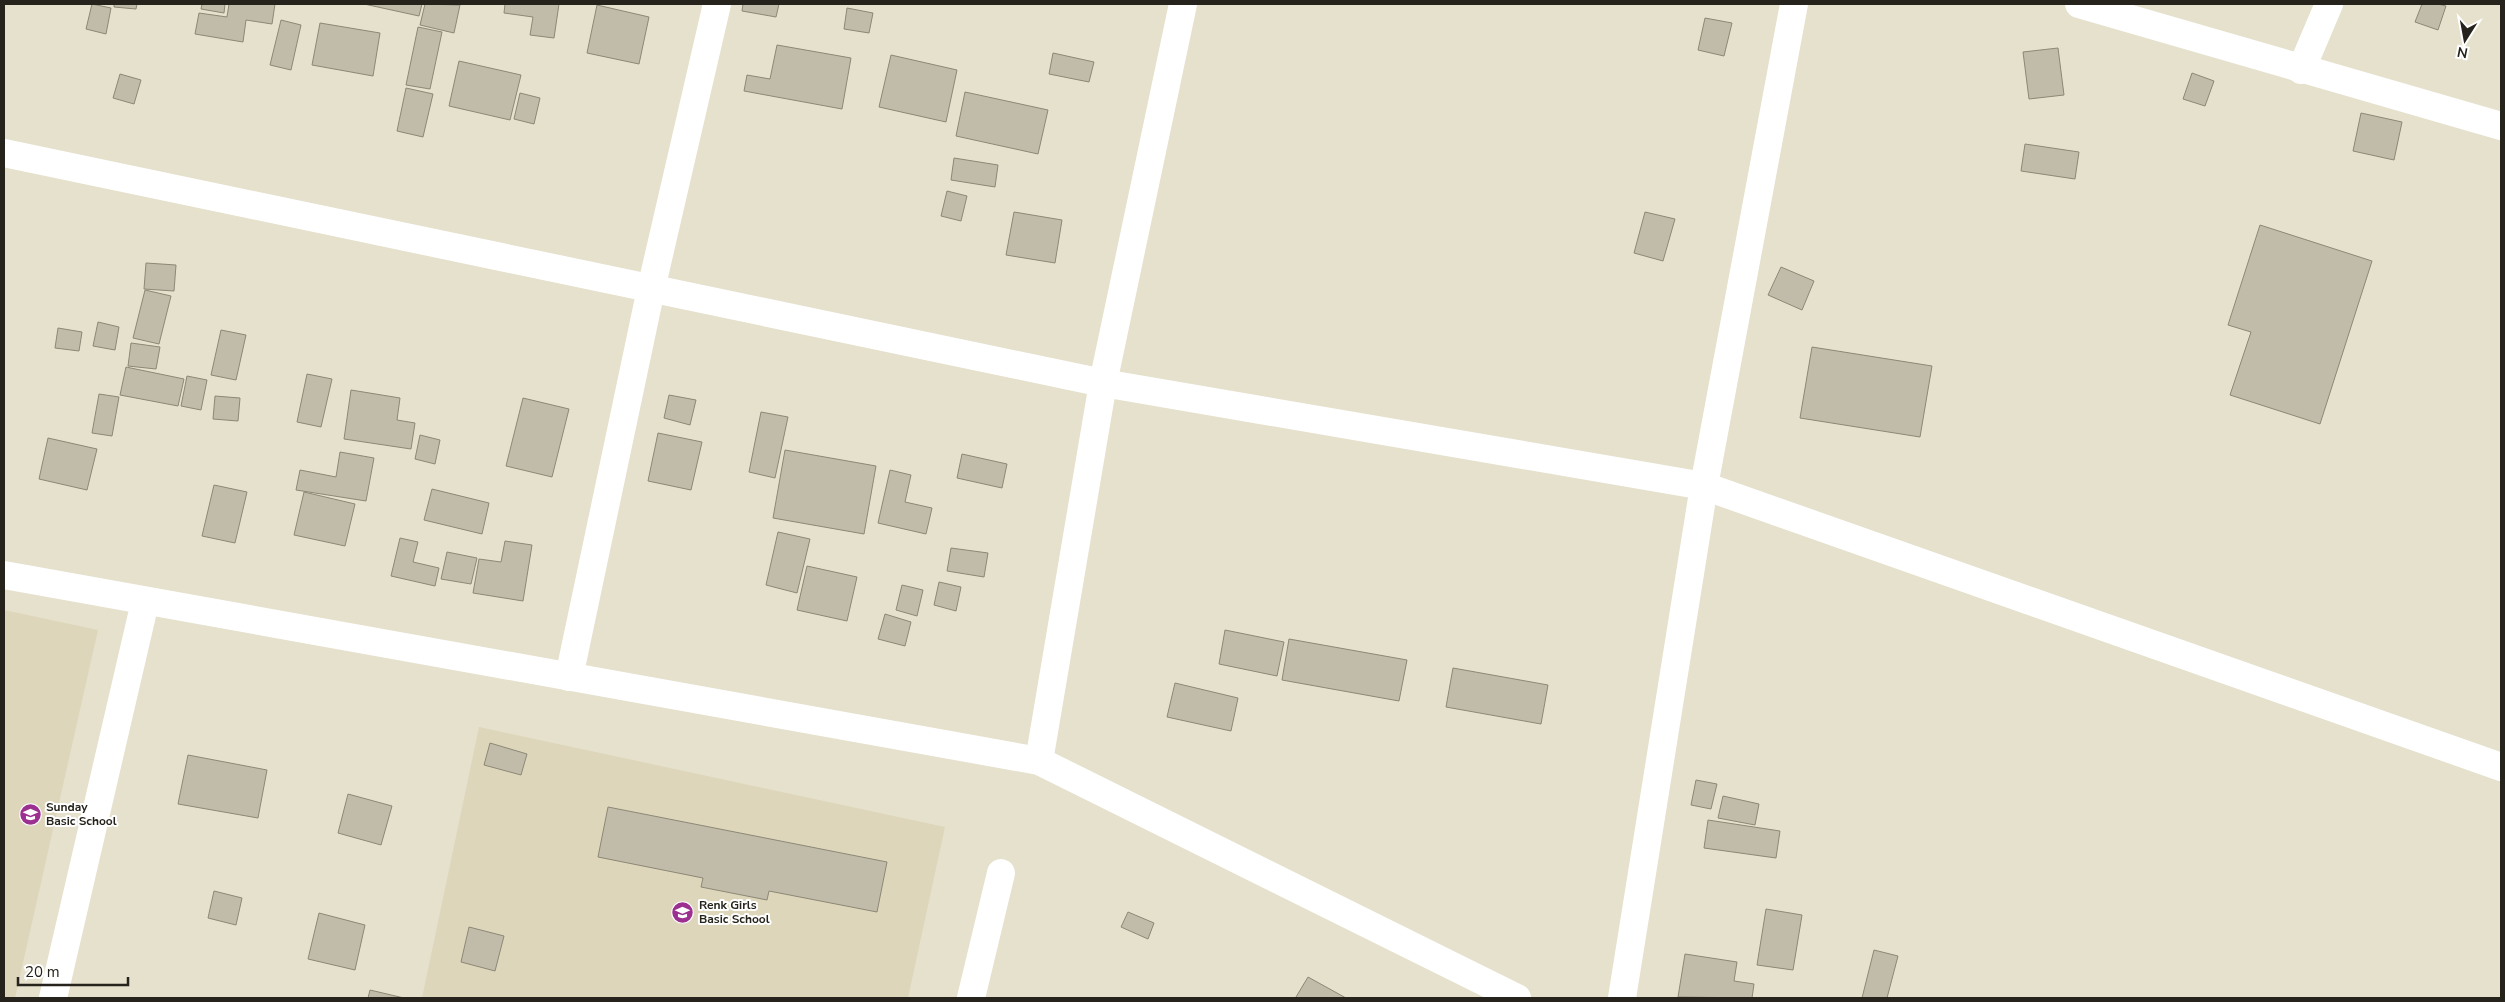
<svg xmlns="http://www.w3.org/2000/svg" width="2505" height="1002" viewBox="0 0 2505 1002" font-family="'Nunito Sans',sans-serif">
<rect width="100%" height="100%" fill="#e6e1cc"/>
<g fill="#ddd6bb">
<polygon points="4,610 98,630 15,998 4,998"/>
<polygon points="479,727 945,827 908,998 422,998"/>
</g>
<g fill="#c1bca9" stroke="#8d8876">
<polygon points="92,4 111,8 106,34 86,29"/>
<polygon points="114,4 137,4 136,9 114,7"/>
<polygon points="202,4 225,4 224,13 201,9"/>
<polygon points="229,4 275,4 272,24 246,20 243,42 195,34 199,13 227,17"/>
<polygon points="364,4 422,4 419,16"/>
<polygon points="425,4 460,5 454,33 420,25"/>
<polygon points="505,4 559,4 554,38 530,35 533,17 504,13"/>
<polygon points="743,4 779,4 776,17 742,11"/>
<polygon points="2422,4 2438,4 2446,6 2438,30 2415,22"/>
<polygon points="597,5 649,17 639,64 587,53"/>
<polygon points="847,8 873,13 869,33 844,29"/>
<polygon points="1705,18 1732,23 1724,56 1698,50"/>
<polygon points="281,20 301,25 291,70 270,65"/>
<polygon points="320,23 380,33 373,76 312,65"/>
<polygon points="418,27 442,32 430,89 406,85"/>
<polygon points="777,45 851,58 842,109 744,91 747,75 770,79"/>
<polygon points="2058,48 2064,95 2029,99 2023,52"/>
<polygon points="1053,53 1094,62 1089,82 1049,74"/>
<polygon points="891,55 957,70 946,122 879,107"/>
<polygon points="459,61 521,75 510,120 449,106"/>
<polygon points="2192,73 2214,81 2205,106 2183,99"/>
<polygon points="120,74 141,80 134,104 113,98"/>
<polygon points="406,88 433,94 423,137 397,131"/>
<polygon points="965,92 1048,110 1038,154 956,136"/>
<polygon points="520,93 540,98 534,124 514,119"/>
<polygon points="2361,113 2402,122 2394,160 2353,151"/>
<polygon points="2025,144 2079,152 2075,179 2021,171"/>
<polygon points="954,158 998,165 995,187 951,180"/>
<polygon points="947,191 967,196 961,221 941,216"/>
<polygon points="1014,212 1062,220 1055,263 1006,255"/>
<polygon points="1645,212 1675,219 1663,261 1634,253"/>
<polygon points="2260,225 2372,261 2320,424 2230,395 2251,332 2228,325"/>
<polygon points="146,263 176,265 174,291 144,289"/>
<polygon points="1781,267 1814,281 1802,310 1768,295"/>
<polygon points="145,290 171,296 159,344 133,338"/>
<polygon points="98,322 119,327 115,350 93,346"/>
<polygon points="58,328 82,332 79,351 55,348"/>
<polygon points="221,330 246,335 236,380 211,375"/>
<polygon points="131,343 160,347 156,369 128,366"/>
<polygon points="1812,347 1932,366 1920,437 1800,418"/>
<polygon points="126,367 184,379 178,406 120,395"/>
<polygon points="307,374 332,379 321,427 297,422"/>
<polygon points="187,376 207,380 201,410 181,406"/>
<polygon points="351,390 400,398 397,420 415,423 411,449 344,439"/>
<polygon points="99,394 119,397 112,436 92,433"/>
<polygon points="669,395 696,400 690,425 664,418"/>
<polygon points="215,396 240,398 238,421 213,419"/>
<polygon points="523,398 569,409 552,477 506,466"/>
<polygon points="761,412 788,417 775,478 749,472"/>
<polygon points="658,433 702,442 691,490 648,481"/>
<polygon points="420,435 440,440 435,464 415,459"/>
<polygon points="48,438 97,449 87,490 39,479"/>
<polygon points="785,450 876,466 864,534 773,518"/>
<polygon points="340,452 374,458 366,501 296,490 300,470 336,477"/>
<polygon points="962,454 1007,464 1002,488 957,478"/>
<polygon points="890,470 911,475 905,502 932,508 926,534 878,523"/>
<polygon points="214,485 247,492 235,543 202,536"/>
<polygon points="432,489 489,503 482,534 424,520"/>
<polygon points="304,492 355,504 345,546 294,535"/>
<polygon points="778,532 810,539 797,593 766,585"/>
<polygon points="400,538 418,542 413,562 439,568 435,586 391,576"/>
<polygon points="505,541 532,545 523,601 473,593 479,559 501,562"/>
<polygon points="951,548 988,553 984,577 947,571"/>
<polygon points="447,552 477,558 471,584 441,579"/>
<polygon points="807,566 857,577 847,621 797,610"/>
<polygon points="939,582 961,587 956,611 934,605"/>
<polygon points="902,585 923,590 917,616 896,610"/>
<polygon points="885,614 911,622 905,646 878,639"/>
<polygon points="1225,630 1284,642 1277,676 1219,664"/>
<polygon points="1289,639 1407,660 1399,701 1282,680"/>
<polygon points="1453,668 1548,685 1541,724 1446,707"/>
<polygon points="1175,683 1238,698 1231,731 1167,717"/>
<polygon points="490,743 527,754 521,775 484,765"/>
<polygon points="188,755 267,770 258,818 178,804"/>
<polygon points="1696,780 1717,784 1711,809 1691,805"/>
<polygon points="348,794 392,806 381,845 338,833"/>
<polygon points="1723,796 1759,804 1755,825 1718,818"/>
<polygon points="608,807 887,862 877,912 769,891 767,900 701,887 703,878 598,857"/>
<polygon points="1708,820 1780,831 1776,858 1704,848"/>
<polygon points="214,891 242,898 236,925 208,918"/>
<polygon points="1766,909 1802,915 1793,970 1757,965"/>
<polygon points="1128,912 1154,923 1148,939 1121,927"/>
<polygon points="319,913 365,925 355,970 308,959"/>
<polygon points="469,927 504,936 495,971 461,962"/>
<polygon points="1874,950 1898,956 1887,998 1862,998"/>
<polygon points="1685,954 1737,962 1734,981 1754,984 1752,998 1678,997"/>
<polygon points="1308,977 1346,998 1298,998 1296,997"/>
<polygon points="370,990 404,998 368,998"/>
</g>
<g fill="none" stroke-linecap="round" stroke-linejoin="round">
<g stroke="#fff" stroke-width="28">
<polyline points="2079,4 2501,126"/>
<polyline points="2301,70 2329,4"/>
<polyline points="4,153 1103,383 1704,486 2501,767"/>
<polyline points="4,575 1039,761 1517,998"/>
<polyline points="569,677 651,289 717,4"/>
<polyline points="1039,761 1103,383 1183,4"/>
<polyline points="53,998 145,602"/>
<polyline points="971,998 1001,873"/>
<polyline points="1622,998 1704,486 1794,4"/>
</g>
</g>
<defs>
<symbol id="school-disc" viewBox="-11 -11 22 22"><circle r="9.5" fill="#9c3090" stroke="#fff"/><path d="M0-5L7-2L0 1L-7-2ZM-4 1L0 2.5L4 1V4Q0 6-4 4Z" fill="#fff"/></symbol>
</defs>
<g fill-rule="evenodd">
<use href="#school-disc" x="18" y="802" width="25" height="25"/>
<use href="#school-disc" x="670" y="900" width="25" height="25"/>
</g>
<g text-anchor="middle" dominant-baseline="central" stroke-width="4" stroke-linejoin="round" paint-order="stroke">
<g font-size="12" font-weight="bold" fill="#25231b" stroke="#fff" text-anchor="start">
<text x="46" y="807">Sunday<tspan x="46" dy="14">Basic School</tspan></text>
<text x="699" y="905">Renk Girls<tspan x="699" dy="14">Basic School</tspan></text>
</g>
</g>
<rect width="2505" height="1002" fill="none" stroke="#25231b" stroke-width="10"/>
<g transform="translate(2465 40) rotate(191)" stroke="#ffffff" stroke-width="4" paint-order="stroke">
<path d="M0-4L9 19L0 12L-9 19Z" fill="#25231b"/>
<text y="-8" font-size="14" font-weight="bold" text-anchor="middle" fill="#25231b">N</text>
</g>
<path d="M18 977v8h110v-8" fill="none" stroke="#25231b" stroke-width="2.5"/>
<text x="25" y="977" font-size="15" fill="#25231b" stroke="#ffffff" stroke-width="4" paint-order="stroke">20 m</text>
</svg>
